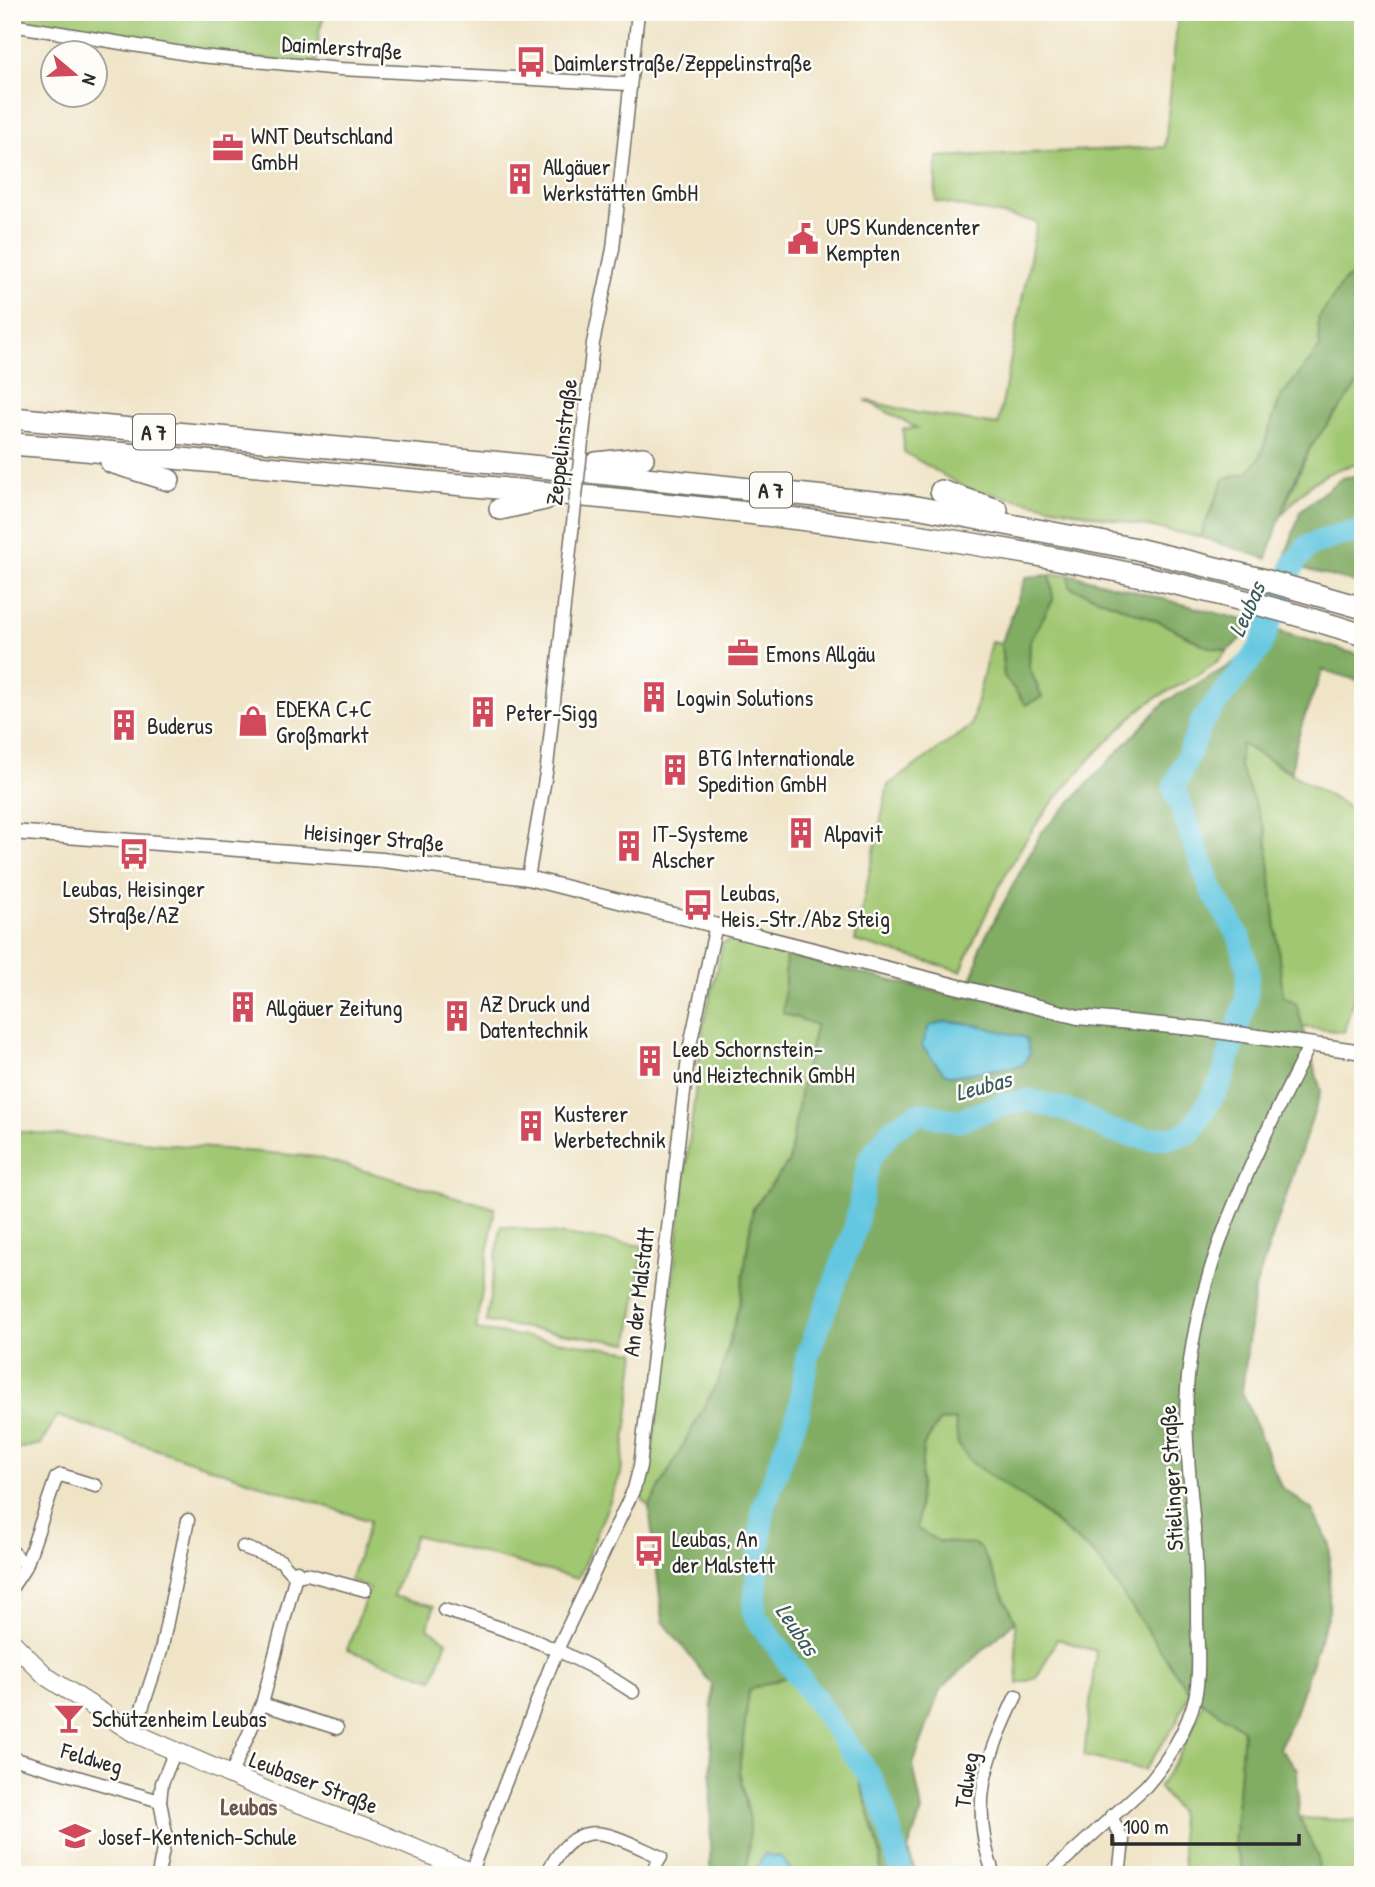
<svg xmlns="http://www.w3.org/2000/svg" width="1375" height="1887" viewBox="0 0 1375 1887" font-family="'Patrick Hand',sans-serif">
<rect width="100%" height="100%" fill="#fdfcf7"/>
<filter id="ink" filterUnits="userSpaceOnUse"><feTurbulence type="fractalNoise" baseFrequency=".0143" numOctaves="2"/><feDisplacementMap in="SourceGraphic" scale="14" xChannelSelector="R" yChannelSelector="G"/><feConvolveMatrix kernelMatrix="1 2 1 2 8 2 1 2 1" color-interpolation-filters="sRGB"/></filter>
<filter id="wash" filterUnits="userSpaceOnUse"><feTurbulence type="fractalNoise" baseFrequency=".00686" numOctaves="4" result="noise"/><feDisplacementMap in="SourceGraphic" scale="28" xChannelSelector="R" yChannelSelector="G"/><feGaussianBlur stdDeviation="1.57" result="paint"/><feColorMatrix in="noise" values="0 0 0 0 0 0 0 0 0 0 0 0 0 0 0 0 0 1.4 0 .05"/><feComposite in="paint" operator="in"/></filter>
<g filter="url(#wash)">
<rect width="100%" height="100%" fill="#f0e4c7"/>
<g fill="#a0c771" stroke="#66794e" stroke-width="2">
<polygon points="12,12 325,12 319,32 316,66 12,25"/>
<polygon points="1178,12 1363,12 1363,267 1344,281 1318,319 1320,348 1280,398 1260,457 1249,472 1224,479 1200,537 967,489 904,452 903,429 917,428 865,400 917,413 998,425 1037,222 935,201 937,157 1165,147"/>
<path d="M1363,312V358C1353,342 1349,328 1363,312Z"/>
<path d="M1363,374V463C1320,470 1307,486 1280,517L1310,448Z"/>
<path d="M1069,574L1070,587L1162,623L1206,646L1227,651C1205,680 1162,688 1136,713C1102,746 1059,790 1033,829C1004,872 981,922 961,971L855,941L888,785L971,726L991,642L1001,644L1004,676L1029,667L1030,641L1053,600L1050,575Z"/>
<polygon points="1241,744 1353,810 1363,844 1363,964 1344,1032 1303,1027 1296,1003 1283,997 1266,832 1239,765"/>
<polygon points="736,938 786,955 784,1013 816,1024 802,1082 789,1162 753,1208 740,1301 720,1378 649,1507 640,1496 650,1472 703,1026 723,943"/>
<polygon points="12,1131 316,1157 495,1208 476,1330 636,1352 621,1474 578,1579 415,1535 393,1596 434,1606 428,1628 447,1641 433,1679 347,1650 369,1588 350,1581 370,1521 57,1416 41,1444 12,1450"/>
<polygon points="501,1226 644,1246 629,1343 486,1322"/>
<polygon points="956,1420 958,1443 1098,1558 1189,1692 1177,1722 1144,1770 1084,1756 1096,1651 1057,1639 1037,1678 1018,1684 1015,1621 974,1544 940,1542 917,1529 923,1447 939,1421"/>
<polygon points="800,1672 816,1716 857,1771 881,1856 880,1875 747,1875 750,1821 739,1771 749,1690"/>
<path d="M1203,1700L1243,1730L1234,1847L1246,1875H1185L1178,1811L1158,1787C1178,1760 1194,1732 1203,1700Z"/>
<polygon points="1299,1818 1363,1821 1363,1875 1319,1875 1318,1858"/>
</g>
<g fill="#80ac63" stroke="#566c47" stroke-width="2">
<path d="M1363,267V312C1339,339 1368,348 1363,372C1359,389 1321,429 1310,448C1291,482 1278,522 1267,559L1200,537L1224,479L1249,472L1260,457L1280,398L1320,348L1318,319L1344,281Z"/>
<polygon points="1363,475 1363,585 1283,563 1301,510 1342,478"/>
<polygon points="1069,574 1250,622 1241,639 1227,651 1206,646 1162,623 1070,587"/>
<polygon points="1050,575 1053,600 1030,641 1029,667 1042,697 1026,705 1004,676 1001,644 1026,577"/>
<path d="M1264,627L1363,656V682L1323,670C1310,703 1294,736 1292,772L1241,744L1239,765L1266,832L1283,996L1296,1003L1321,1091L1254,1292L1242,1392L1281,1487L1312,1510L1330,1545L1329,1611L1294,1716L1279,1748L1297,1769L1299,1818L1318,1858L1319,1875H1246L1234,1847L1243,1730L1189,1692L1098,1558L1037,1507L971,1462L958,1444L955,1420L939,1421L923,1447L917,1529L940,1542L974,1544L982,1550L1015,1621L940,1690L913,1765L922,1811L908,1850L916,1875H880L881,1856L857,1771L816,1716L800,1672L749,1690L739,1771L750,1821L747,1875H710L712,1685L663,1621L649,1507L720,1378L740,1301L753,1208L789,1162L802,1082L816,1025L783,1013L786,955L963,998L976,968L980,947L1041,833L1166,701L1229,666L1257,644Z"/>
</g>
<g fill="#63c7e1" stroke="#477986" stroke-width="2">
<polygon points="946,1021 977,1025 1026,1038 1030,1053 1022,1065 951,1076 944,1073 922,1046 929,1026"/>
<polygon points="764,1854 781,1857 795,1875 754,1875"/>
</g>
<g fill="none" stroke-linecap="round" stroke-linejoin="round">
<polyline stroke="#63c7e1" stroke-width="23" points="902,1875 883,1806 871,1778 754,1614 763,1508 799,1411 807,1357 855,1229 869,1159 893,1128 920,1113 957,1121 1006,1104 1029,1100 1076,1113 1110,1131 1149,1139 1175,1137 1191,1131 1221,1082 1246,1000 1248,970 1240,938 1211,889 1174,788 1203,720 1259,649 1295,562 1308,546 1338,535 1363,532"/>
</g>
</g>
<g filter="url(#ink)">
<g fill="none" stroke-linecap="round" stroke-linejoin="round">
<defs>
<g id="minor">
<polyline points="12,25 200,56 341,69 628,84"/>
<polyline points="585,415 593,343 613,249 638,12"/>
<polyline points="528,878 547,767 569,559"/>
<polyline points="243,1547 281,1561 295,1576 307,1574 365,1590"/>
<polyline points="12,1551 26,1566"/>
<polyline points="12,1587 26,1566 56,1478 61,1475 96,1486"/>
<path d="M444,1610C511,1630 576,1653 633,1692"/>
<polyline points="262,1704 337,1728"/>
<polyline points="134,1733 161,1651 188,1520"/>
<polyline points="12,1758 160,1801"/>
<polyline points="230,1776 262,1704 297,1571"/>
<polyline points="1111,1816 1123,1841 1119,1875"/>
<polyline points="471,1871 557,1650 634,1489 640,1466 689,1050 716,925"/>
<polyline points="158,1875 166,1834 160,1801 162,1783 175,1751"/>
<path d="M546,1875C578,1811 609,1834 661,1857L650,1875"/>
<path d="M994,1875C968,1804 986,1760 1016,1696"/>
<path d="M1048,1875L1146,1786C1167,1762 1188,1728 1195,1698C1200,1675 1198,1647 1197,1623C1197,1591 1197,1559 1194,1528C1190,1475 1182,1422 1189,1368C1202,1254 1259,1147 1309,1046"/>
</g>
<polyline id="tertiary" points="12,832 382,860 528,878 1078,1017 1203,1029 1363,1052"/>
<polyline id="secondary" points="12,1642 47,1677 134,1733 279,1796 374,1831 477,1875"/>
<g id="motorway">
<polyline points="12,418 503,463 911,506 1137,549 1261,579 1363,608"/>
<path d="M12,444C163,456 313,472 464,485C766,512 1072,542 1363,635"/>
<polyline points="111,462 169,480"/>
<polyline points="596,463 643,458"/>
<polyline points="941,491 997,510"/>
<polyline points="500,509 545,499"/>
</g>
</defs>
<use href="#minor" stroke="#706c62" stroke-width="15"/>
<use href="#tertiary" stroke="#706c62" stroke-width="17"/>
<use href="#secondary" stroke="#706c62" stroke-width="20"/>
<use href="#motorway" stroke="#706c62" stroke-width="24"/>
<use href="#minor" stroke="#fff" stroke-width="12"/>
<use href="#tertiary" stroke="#fff" stroke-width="14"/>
<use href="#secondary" stroke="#fff" stroke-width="18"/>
<use href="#motorway" stroke="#fff" stroke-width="21"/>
<defs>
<polyline id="minor-bridge" points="569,559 585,415"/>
</defs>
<use href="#minor-bridge" stroke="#706c62" stroke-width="15" stroke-linecap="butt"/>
<use href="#minor-bridge" stroke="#fff" stroke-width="12"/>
</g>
</g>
<defs>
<symbol id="bus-bare" viewBox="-9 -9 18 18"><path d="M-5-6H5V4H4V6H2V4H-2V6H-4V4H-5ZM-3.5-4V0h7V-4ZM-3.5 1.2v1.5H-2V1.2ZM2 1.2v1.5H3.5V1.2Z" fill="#d1495b" stroke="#fdfcf7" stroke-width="2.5" paint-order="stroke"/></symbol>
<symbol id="office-bare" viewBox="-9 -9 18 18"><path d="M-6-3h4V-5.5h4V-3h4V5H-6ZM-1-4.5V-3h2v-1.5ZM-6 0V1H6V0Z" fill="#d1495b" stroke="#fdfcf7" stroke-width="2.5" paint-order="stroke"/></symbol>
<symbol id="building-bare" viewBox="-9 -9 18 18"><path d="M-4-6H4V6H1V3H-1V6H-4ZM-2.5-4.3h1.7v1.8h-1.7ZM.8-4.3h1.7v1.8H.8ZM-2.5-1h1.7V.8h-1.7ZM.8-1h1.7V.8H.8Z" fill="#d1495b" stroke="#fdfcf7" stroke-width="2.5" paint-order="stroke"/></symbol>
<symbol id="civic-bare" viewBox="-9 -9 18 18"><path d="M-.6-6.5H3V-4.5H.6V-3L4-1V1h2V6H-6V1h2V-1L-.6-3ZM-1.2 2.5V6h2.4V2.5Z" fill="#d1495b" stroke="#fdfcf7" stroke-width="2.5" paint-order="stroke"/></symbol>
<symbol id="shop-bare" viewBox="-9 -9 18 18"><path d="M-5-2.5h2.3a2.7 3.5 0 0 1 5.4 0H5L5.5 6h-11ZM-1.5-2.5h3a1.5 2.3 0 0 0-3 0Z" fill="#d1495b" stroke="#fdfcf7" stroke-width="2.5" paint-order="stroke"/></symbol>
<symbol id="bar-bare" viewBox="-9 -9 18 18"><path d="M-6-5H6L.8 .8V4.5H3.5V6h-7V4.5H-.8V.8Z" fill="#d1495b" stroke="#fdfcf7" stroke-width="2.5" paint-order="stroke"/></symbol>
<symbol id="school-bare" viewBox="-9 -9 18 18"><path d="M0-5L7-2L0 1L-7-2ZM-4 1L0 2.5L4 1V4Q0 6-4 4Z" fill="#d1495b" stroke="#fdfcf7" stroke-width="2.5" paint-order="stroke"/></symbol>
</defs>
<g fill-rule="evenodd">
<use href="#bus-bare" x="509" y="40" width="44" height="44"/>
<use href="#office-bare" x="206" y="126" width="44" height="44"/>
<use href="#building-bare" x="498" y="157" width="44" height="44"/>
<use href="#civic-bare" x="781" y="217" width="44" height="44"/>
<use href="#office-bare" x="721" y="631" width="44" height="44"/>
<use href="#building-bare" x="632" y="675" width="44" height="44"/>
<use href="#building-bare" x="461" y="690" width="44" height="44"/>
<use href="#shop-bare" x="231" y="699" width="44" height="44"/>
<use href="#building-bare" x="102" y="703" width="44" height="44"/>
<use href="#building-bare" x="653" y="748" width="44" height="44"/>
<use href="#building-bare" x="779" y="811" width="44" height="44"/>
<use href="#building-bare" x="607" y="824" width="44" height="44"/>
<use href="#bus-bare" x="112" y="832" width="44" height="44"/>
<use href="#bus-bare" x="676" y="883" width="44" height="44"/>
<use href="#building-bare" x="221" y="985" width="44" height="44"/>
<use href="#building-bare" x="435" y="994" width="44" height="44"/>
<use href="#building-bare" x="628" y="1039" width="44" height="44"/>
<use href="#building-bare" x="509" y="1104" width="44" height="44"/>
<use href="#bus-bare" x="627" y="1529" width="44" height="44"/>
<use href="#bar-bare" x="47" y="1696" width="44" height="44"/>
<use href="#school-bare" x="53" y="1814" width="44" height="44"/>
</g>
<g text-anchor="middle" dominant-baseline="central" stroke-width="5" stroke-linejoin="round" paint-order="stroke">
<g fill="#fdfcf7" stroke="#6a6a68" stroke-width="2">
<rect x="133" y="414.5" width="42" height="35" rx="5"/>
<rect x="750" y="472.5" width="42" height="35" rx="5"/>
</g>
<g font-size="21" font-weight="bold" fill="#2b2b2b">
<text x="154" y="432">A 7</text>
<text x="771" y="490">A 7</text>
</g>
<g font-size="23" fill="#2b2b2b" stroke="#fdfcf7">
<text transform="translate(342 47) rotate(4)">Daimlerstraße</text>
<text transform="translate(561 442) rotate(-83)">Zeppelinstraße</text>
<text transform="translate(374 837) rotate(5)">Heisinger Straße</text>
<text transform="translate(638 1292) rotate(-83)">An der Malstatt</text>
<text transform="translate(1171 1478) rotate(-93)">Stielinger Straße</text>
<text transform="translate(92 1758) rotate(16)">Feldweg</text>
<text transform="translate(966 1780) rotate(-81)">Talweg</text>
<text transform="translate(314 1782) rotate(21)">Leubaser Straße</text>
</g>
<g font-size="23" fill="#2b2b2b" stroke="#fdfcf7" text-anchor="start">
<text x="554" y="62">Daimlerstraße/Zeppelinstraße</text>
<text x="251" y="135">WNT Deutschland<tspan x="251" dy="26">GmbH</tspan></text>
<text x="543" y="166">Allgäuer<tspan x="543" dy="26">Werkstätten GmbH</tspan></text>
<text x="826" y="226">UPS Kundencenter<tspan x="826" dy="26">Kempten</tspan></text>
<text x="766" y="653">Emons Allgäu</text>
<text x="677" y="697">Logwin Solutions</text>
<text x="276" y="708">EDEKA C+C<tspan x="276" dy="26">Großmarkt</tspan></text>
<text x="506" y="712">Peter-Sigg</text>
<text x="147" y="725">Buderus</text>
<text x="698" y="757">BTG Internationale<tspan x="698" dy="26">Spedition GmbH</tspan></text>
<text x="652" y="833">IT-Systeme<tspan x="652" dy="26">Alscher</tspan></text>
<text x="824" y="833">Alpavit</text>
<text x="134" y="888" text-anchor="middle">Leubas, Heisinger<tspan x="134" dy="26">Straße/AZ</tspan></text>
<text x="721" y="892">Leubas,<tspan x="721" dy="26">Heis.-Str./Abz Steig</tspan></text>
<text x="480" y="1003">AZ Druck und<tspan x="480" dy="26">Datentechnik</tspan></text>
<text x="266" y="1007">Allgäuer Zeitung</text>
<text x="673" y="1048">Leeb Schornstein-<tspan x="673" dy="26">und Heiztechnik GmbH</tspan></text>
<text x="554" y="1113">Kusterer<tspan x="554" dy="26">Werbetechnik</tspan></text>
<text x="672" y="1538">Leubas, An<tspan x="672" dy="26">der Malstett</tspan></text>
<text x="92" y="1718">Schützenheim Leubas</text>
<text x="98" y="1836">Josef-Kentenich-Schule</text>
</g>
<g font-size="24" font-style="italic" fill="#3c5a62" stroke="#fdfcf7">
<text transform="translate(1246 609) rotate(-66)">Leubas</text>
<text transform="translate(983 1085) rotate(-15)">Leubas</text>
<text transform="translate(798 1629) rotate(56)">Leubas</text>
</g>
<g font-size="24" font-weight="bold" fill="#70554f" stroke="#fdfcf7">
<text x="249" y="1806">Leubas</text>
</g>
</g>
<rect width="1375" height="1887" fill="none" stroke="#fdfcf7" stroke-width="42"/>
<g transform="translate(74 74) rotate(109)"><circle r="33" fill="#fdfcf7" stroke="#a9a8a5" stroke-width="2"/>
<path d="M0-5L12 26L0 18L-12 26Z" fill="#d1495b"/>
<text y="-10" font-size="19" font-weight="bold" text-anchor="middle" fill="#2b2b2b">N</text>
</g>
<path d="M1112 1834v10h187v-10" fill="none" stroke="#2b2b2b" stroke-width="3.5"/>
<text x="1123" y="1834" font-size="21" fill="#2b2b2b" stroke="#fdfcf7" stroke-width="5" paint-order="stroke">100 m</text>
</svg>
